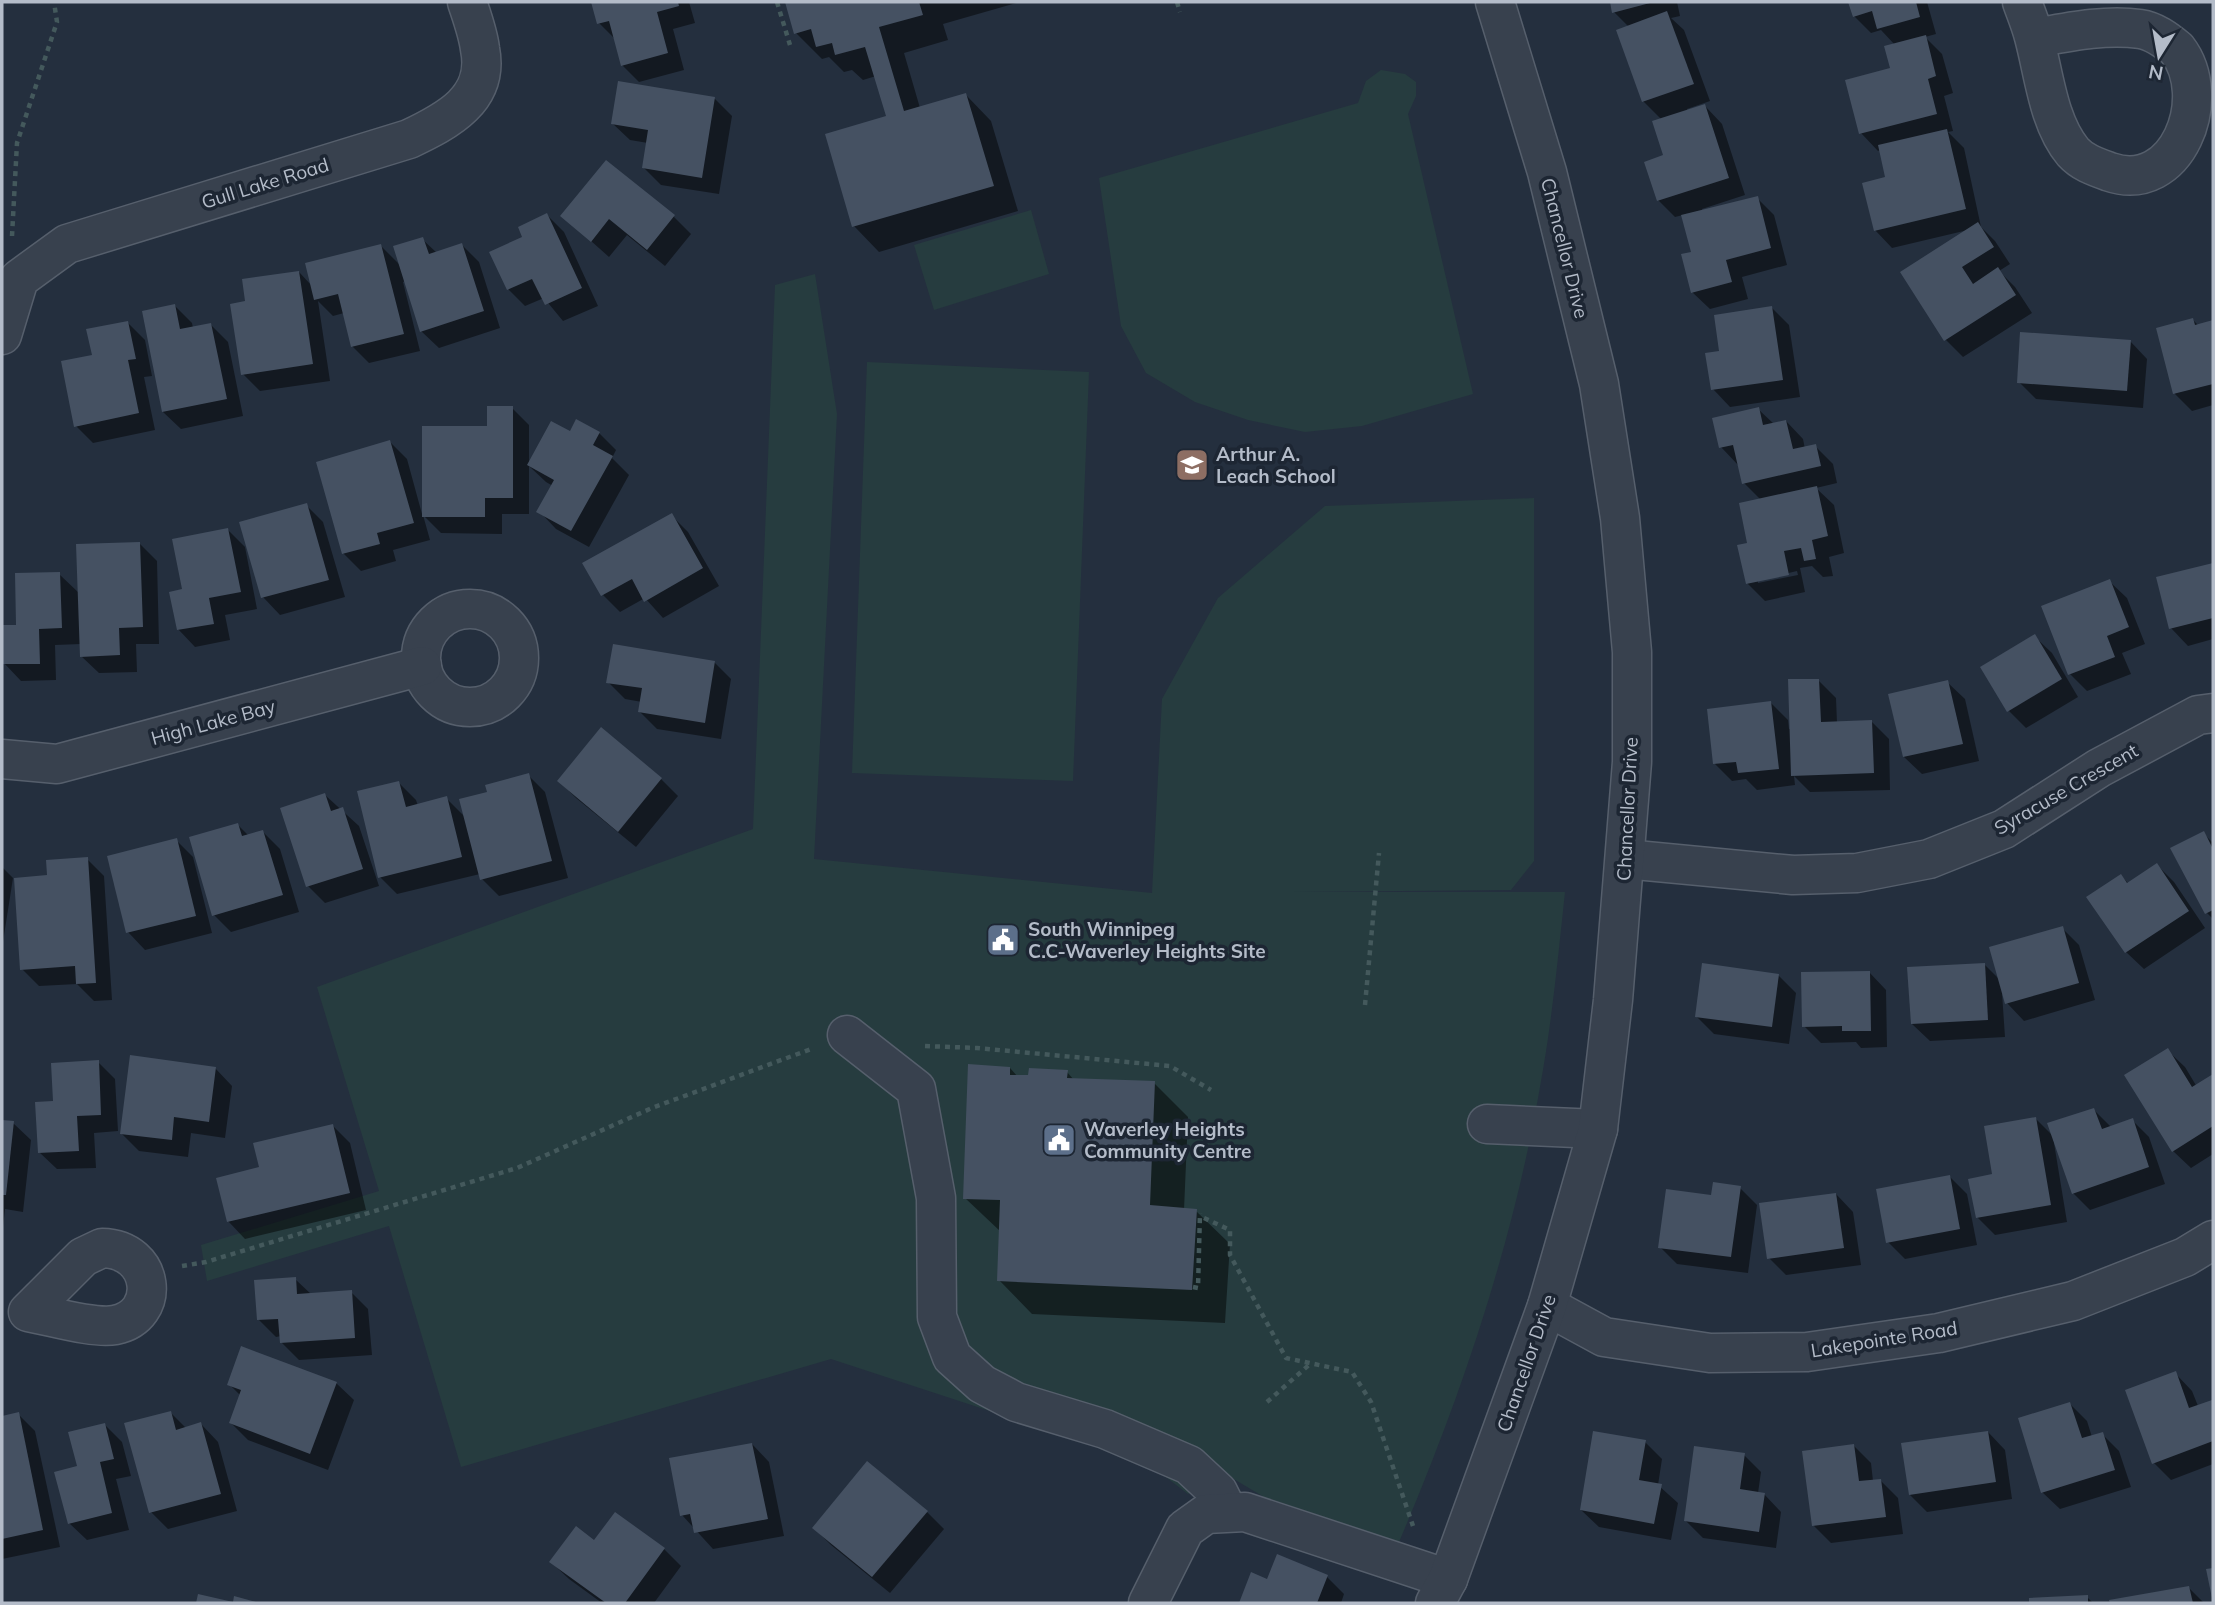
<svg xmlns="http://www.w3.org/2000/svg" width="2215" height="1605" viewBox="0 0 2215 1605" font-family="Mulish,sans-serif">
<rect width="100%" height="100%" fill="#242f3e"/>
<g fill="#263c3f">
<polygon points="1381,70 1405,74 1416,82 1416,96 1408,114 1473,394 1362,426 1305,432 1248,420 1195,402 1146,373 1121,326 1099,178 1358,103 1366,81"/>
<polygon points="1031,210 1049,274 934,310 914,245"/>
<path d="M815,274L837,414L814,859L1152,893L1162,699L1218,598L1325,506L1534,498V861L1511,890L1294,892H1565C1558,957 1552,1022 1540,1087C1513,1243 1461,1397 1399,1542L1264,1497L1227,1475L1188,1494L1146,1462L831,1359L461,1467L389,1226L207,1281L201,1245L379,1191L317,987L753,829L775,285Z"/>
<polygon points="867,362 1089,372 1073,781 852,773"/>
</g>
<g fill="#0007" fill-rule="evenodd">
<polygon points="593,2 689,2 695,23 673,29 684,70 639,82 622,65 616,40 599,23"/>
<polygon points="786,2 1020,2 943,24 948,40 904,53 920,108 966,95 991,121 1018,211 879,252 854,226 888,117 876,76 863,80 852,70 844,72 829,57 822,59 796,33"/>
<polygon points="1611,2 1677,2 1680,16 1671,18 1684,30 1710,101 1687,109 1688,112 1705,106 1722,124 1745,195 1702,209 1703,212 1757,198 1774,215 1787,265 1742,277 1748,299 1710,309 1692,292 1693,254 1683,215 1675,217 1658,200 1666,156 1662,120 1643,101 1629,27 1614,12"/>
<polygon points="1850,2 1927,2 1936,34 1925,37 1942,54 1953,93 1944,96 1953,131 1948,132 1964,148 1981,227 1995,241 2010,264 1999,271 2015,287 2032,313 1963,357 1946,340 1968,230 1892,248 1875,230 1887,178 1880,150 1878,151 1861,133 1893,69 1895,45 1881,30 1871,33 1854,16"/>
<polygon points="715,99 732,116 719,194 661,185 644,168 648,143 630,140 612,123"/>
<polygon points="606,162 674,217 691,234 665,266 627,235 609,257 563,216"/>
<polygon points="547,215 564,232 598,306 563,321 544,298 525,306 508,289 525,238"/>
<polygon points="422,239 437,253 462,245 479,262 500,328 439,348 421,331 405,281 403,282 420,351 369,363 352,346 344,313 333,316 318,301 330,381 260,391 243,374 247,303 299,272 312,286 381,246 401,266"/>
<polygon points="175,306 192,323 193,328 211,325 228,342 243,416 181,429 163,412"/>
<polygon points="1772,308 1789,325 1800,397 1730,407 1713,389 1721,352"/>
<polygon points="2193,320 2199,326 2213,322 2213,405 2192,411 2175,394"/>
<polygon points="128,323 145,340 152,376 144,377 155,430 93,443 76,426 94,356"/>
<polygon points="2130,341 2147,359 2143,408 2036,399 2019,382"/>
<polygon points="512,408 529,425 529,464 570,434 599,433 616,450 612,458 629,475 589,547 556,529 539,511 553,486 546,482 529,466 529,514 502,514 502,534 441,533 423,515 430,540 393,550 396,561 361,571 343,553 390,442 407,459 422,514 489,428"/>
<path d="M1758,409L1774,424L1786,421L1803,439L1805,449L1815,446L1833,464L1837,483L1816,488L1834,505L1844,553L1829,557L1833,576L1823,577L1812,566L1800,568L1805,592L1765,601L1747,583L1750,544L1761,500L1744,483L1738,465L1721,447ZM1797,571L1798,575L1758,583V580Z"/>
<polygon points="306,505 323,522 345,597 280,615 263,597"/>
<polygon points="671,515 688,532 719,586 663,618 645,598 620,612 603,595"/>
<polygon points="228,530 245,547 257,609 225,615 230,640 195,647 178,629 184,590"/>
<polygon points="140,544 157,561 159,644 136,644 137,672 99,673 81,656 81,644 55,645 56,680 21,681 4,663 18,627 59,574 79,593"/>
<polygon points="2213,565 2213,639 2188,646 2171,628 2158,578"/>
<polygon points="2109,581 2127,598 2145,644 2122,653 2131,674 2087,691 2070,674"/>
<polygon points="2034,636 2052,653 2078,697 2026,728 2009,711 1982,667"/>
<polygon points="714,662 731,679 721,739 657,729 640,712 642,702 625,699 608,682"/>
<polygon points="1819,681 1836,698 1837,723 1872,722 1889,739 1890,790 1810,792 1794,776 1795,785 1757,790 1746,779 1732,781 1715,764 1771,703 1788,720 1789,729 1791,729"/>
<polygon points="1947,682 1965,699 1979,761 1922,774 1904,757"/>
<polygon points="528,775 545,792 568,878 499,896 482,879 480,874 397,894 380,877 399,783 416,800 418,806 446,798 465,817 489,793"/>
<polygon points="661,779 678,796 636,847 576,798 559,781"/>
<polygon points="325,795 359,826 379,886 325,903 308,886"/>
<polygon points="238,825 249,836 263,832 280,849 299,912 231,932 214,915"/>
<polygon points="2203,833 2213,843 2213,919 2207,913"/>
<polygon points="176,840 193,857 212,933 145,950 128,932"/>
<polygon points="87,859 104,876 112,1000 94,1001 77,984 39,986 22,969 49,877"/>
<polygon points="2157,865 2174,882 2205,928 2144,969 2126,952 2089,897 2121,876 2129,884"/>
<polygon points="2,867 13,878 2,948"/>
<polygon points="2062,928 2079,945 2095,1000 2024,1021 2007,1003 2002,993 2005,1037 1930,1041 1912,1024 1984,964 2000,980"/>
<polygon points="1869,972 1886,990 1887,1047 1861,1048 1856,1042 1821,1043 1804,1026"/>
<polygon points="1778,975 1796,993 1789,1044 1714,1034 1697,1017"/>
<polygon points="2167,1050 2185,1067 2197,1087 2213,1076 2213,1154 2191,1168 2173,1151"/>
<polygon points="98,1062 115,1079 118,1131 94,1133 96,1168 57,1169 39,1152 55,1102"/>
<polygon points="215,1068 232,1086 225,1138 191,1133 188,1157 139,1151 122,1134"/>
<polygon points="1010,1068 1018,1077 1067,1072 1074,1080 1154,1083 1188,1117 1184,1210 1196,1211 1230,1244 1225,1323 1032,1314 999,1280 1001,1232 965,1198"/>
<polygon points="2094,1110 2111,1127 2132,1120 2149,1137 2165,1184 2090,1210 2073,1193 2056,1143 2054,1143 2067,1222 1995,1235 1977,1217 1994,1176 2035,1118 2054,1137"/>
<polygon points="2,1122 13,1123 31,1140 23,1212 5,1209 2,1237"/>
<polygon points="333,1126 350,1143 366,1210 245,1239 228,1221"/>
<polygon points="1950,1177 1967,1194 1977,1245 1905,1259 1888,1242"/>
<polygon points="1740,1188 1757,1205 1748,1273 1677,1264 1660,1247 1713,1197"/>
<polygon points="1836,1194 1853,1212 1861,1265 1786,1275 1769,1258"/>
<polygon points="295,1279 312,1295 351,1292 368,1309 372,1355 299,1360 282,1343 281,1336 276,1337 259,1320"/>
<polygon points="2175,1373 2192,1391 2198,1406 2213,1403 2213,1464 2171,1480 2154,1463"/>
<polygon points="336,1383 354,1400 328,1470 248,1440 231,1423 241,1396 229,1384"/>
<polygon points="2070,1404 2087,1421 2092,1437 2102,1434 2119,1451 2131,1487 2060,1509 2042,1492"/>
<polygon points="171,1413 186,1428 201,1424 218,1442 237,1511 168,1529 151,1512"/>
<polygon points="18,1414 35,1431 60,1547 2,1559 2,1417"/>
<polygon points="105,1425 122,1442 131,1476 116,1479 129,1530 87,1540 69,1523 79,1467"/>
<polygon points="1988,1432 2005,1450 2012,1499 1927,1512 1910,1495"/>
<polygon points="1645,1442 1662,1459 1658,1485 1678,1503 1671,1540 1599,1527 1581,1510"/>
<polygon points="752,1444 769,1462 784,1536 713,1549 682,1515"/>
<polygon points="1854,1446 1871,1463 1873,1481 1881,1481 1898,1498 1903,1534 1831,1543 1814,1526"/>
<polygon points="1744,1455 1761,1472 1758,1493 1764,1494 1781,1512 1776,1548 1703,1538 1686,1521"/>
<polygon points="927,1512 944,1529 890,1593 831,1545 814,1528"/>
<polygon points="595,1542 664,1549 681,1566 654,1603 602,1603 569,1579 551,1562"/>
<polygon points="1252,1574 1268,1581 1327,1577 1344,1594 1341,1603 1240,1603"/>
<polygon points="2189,1588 2204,1603 2112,1603 2111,1602"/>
<polygon points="2087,1597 2093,1603 2031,1603 2031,1599"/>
</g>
<g fill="#455162">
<polygon points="591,2 678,2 679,6 657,12 668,53 621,66 609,21 597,24"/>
<polygon points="785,2 919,2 923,15 879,27 904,111 966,93 994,186 852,227 825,134 886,116 865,47 835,55 832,43 816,47 811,29 794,34"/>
<polygon points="1610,2 1650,2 1650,3 1612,13"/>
<polygon points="1848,2 1916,2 1920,17 1877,29 1872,11 1853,17"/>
<polygon points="1667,11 1694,84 1642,102 1616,30"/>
<polygon points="1926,35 1936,76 1928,79 1937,114 1859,134 1845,80 1890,68 1884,46"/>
<polygon points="618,81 715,97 702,178 642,168 648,130 611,124"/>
<polygon points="1705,104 1729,178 1657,201 1644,162 1663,155 1652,121"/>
<polygon points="1947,129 1966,209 1874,231 1862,183 1885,177 1878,145"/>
<polygon points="606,160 675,215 647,250 609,219 591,242 560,216"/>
<polygon points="1758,196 1771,248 1726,260 1732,282 1691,293 1681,254 1691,252 1681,215"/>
<polygon points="547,213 582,288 545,305 532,279 507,290 489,252 522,237 518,227"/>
<polygon points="1978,222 1994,247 1962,267 1973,284 1998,267 2016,295 1944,341 1900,272"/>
<polygon points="423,237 429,254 462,243 484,311 420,332 393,246"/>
<polygon points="381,244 404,334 351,347 338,294 314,300 305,263"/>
<polygon points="299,271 313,364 241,375 230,304 245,301 242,279"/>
<polygon points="175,304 180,329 211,323 227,399 162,412 142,311"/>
<polygon points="1772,306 1783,380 1711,390 1705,353 1719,351 1714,315"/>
<polygon points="2193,318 2195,325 2213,320 2213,384 2173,394 2156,328"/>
<polygon points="128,321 136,359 128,360 139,413 74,427 61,361 92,355 86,329"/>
<polygon points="2020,332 2131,340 2127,391 2017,383"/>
<polygon points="487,406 513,406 513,498 485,498 485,517 422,517 422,426 487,426"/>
<polygon points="1759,407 1763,425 1786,420 1793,449 1816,444 1821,466 1742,484 1733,445 1719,448 1712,418"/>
<polygon points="576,419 600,432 593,445 613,456 571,531 536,512 554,480 527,465 551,421 570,431"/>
<polygon points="390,440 414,523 377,533 380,544 342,554 316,462"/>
<polygon points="1817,486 1828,536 1812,540 1816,559 1804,561 1801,548 1784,551 1789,575 1746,584 1737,545 1747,543 1739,503"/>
<polygon points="307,503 329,580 261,598 239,522"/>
<polygon points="672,513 703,568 644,602 632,579 601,596 582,563"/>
<polygon points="228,528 241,592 209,598 214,624 177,630 169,592 182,589 172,539"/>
<polygon points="140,542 143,627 119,628 120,655 80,657 76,544"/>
<polygon points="2213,563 2213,618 2169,629 2156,577"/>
<polygon points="60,572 62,628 39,629 40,664 3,664 2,625 16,625 15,573"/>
<polygon points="2110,579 2129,627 2107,636 2115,657 2068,675 2041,606"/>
<polygon points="2035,634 2062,679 2007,712 1980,667"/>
<polygon points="613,644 715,661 705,723 638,712 642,688 606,683"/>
<polygon points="1788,679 1819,679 1821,722 1872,720 1874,773 1791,776"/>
<polygon points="1948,680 1963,744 1903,757 1888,694"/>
<polygon points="1771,701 1779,769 1738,773 1736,762 1713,764 1707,709"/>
<polygon points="601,727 662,778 618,832 557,781"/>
<polygon points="529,773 552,861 480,880 459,799 487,792 485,785"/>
<polygon points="399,781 406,807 447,796 462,857 378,878 357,791"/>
<polygon points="325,793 331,811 343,807 363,869 306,887 280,808"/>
<polygon points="238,823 242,836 263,830 283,895 212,916 189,837"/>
<polygon points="2204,831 2213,849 2213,910 2205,914 2170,848"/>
<polygon points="177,838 196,916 126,933 107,856"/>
<polygon points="88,857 96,983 76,984 75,966 20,970 14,878 47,875 46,860"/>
<polygon points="2157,863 2189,911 2125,953 2086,897 2121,874 2127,883"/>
<polygon points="2063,926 2079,983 2005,1004 1989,947"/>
<polygon points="1702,963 1779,974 1772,1027 1695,1017"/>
<polygon points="1985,963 1988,1020 1911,1024 1907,967"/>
<polygon points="1870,971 1871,1031 1842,1031 1842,1026 1802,1027 1801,972"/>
<polygon points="2168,1048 2192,1087 2213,1074 2213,1126 2172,1152 2124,1075"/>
<polygon points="130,1055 216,1067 209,1122 174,1117 172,1140 120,1134"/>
<polygon points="99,1060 101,1115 77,1116 79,1151 38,1153 35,1102 53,1101 51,1063"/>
<polygon points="968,1064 1010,1067 1010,1075 1028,1075 1029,1068 1068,1070 1067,1078 1155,1081 1150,1205 1197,1209 1192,1290 997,1281 1000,1200 963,1199"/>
<polygon points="2094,1108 2102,1129 2133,1118 2149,1167 2072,1194 2047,1123"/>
<polygon points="2036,1117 2051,1205 1976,1218 1968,1179 1992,1174 1984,1126"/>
<polygon points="2,1120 14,1121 6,1195 2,1195"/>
<polygon points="333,1124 350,1193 227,1222 216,1178 259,1167 253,1143"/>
<polygon points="1950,1175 1960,1229 1886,1243 1876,1189"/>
<polygon points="1713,1182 1741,1186 1731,1257 1658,1248 1666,1189 1711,1195"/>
<polygon points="1836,1193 1844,1248 1767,1259 1759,1203"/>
<polygon points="296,1277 297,1294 352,1290 355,1338 280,1343 278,1319 257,1320 254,1280"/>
<polygon points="241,1346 337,1382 310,1454 229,1423 241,1390 227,1385"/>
<polygon points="2176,1371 2189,1408 2212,1400 2213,1441 2152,1464 2125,1390"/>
<polygon points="2070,1402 2082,1438 2103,1432 2115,1470 2041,1493 2018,1418"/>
<polygon points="171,1411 176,1430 201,1422 221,1494 149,1513 124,1423"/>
<polygon points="19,1412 43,1530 2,1539 2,1416"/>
<polygon points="105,1423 114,1459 100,1462 112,1513 68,1524 54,1472 77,1466 68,1432"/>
<polygon points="1593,1431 1646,1440 1639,1480 1662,1484 1654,1524 1580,1510"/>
<polygon points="1988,1431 1996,1482 1909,1495 1901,1443"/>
<polygon points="752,1443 768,1519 694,1533 690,1514 680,1516 669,1458"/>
<polygon points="1854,1444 1859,1481 1881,1479 1886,1517 1812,1526 1802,1451"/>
<polygon points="1694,1446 1745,1453 1740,1489 1765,1493 1759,1532 1684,1521"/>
<polygon points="867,1461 928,1511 872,1577 812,1528"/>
<polygon points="615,1512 665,1548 625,1603 606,1603 549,1562 576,1526 594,1540"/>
<polygon points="1277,1554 1328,1575 1317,1603 1239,1603 1251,1572 1267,1579"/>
<polygon points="2213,1568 2213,1598 2212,1598 2206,1569"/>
<polygon points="2189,1586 2193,1603 2110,1603 2109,1600"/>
<polygon points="198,1594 233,1602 234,1596 260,1603 196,1603"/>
<polygon points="2088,1595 2088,1603 2029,1603 2029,1598"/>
</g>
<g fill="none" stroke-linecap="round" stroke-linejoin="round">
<defs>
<g id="minor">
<path d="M2022,2C2026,13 2031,25 2034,37C2044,74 2048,122 2073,152C2083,163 2096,167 2110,172C2177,195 2215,98 2177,49C2166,40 2154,31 2140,29C2106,24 2068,32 2035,38"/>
<path d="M2,335L19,279L67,244L409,139C447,121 490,99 480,49C478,33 472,17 467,2"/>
<circle cx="470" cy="658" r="49"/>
<polyline points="2,759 57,764 422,666"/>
<polyline points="1625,859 1793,875 1857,873 1929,859 2004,829 2099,768 2198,715 2213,713"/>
<polyline points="847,1035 916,1089 936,1198 937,1317 952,1357 982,1384 1016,1402 1105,1429 1189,1465 1218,1492 1228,1512"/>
<polyline points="1487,1124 1598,1129"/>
<path d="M102,1248C156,1249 162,1316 115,1325C94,1329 51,1316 28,1312L83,1257Z"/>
<polyline points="1547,1306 1604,1337 1710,1353 1807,1352 1939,1333 2073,1301 2185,1257 2213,1240"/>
<polyline points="1148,1603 1185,1529 1206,1514 1245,1512 1448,1579"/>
<polyline points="1435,1603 1448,1579 1547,1306 1598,1129 1613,1000 1632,762 1632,652 1620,518 1599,384 1547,172 1495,2"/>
</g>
</defs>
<use href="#minor" stroke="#565f6c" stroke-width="41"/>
<g stroke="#44595c" stroke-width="4.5" stroke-dasharray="5 5" stroke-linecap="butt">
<polyline points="777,2 790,45"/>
<polyline points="1177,2 1180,12"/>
<polyline points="12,236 17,143 57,22 54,2"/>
<polyline points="1365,1005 1379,853"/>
<polyline points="925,1046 977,1048 1170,1066 1211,1090"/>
<polyline points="1204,1218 1230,1230 1230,1255 1286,1358 1352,1372 1371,1402 1413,1526"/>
<polyline points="182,1266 206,1262 517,1168 652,1108 811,1049"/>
<polyline points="1193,1287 1198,1288 1200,1213"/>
<polyline points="1267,1402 1310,1364"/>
</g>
<use href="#minor" stroke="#38414e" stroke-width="38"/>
</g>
<defs>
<symbol id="school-square" viewBox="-11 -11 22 22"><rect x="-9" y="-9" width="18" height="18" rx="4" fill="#8d6e63" stroke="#1d2633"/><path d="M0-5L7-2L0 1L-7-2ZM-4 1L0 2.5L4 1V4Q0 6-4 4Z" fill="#fff"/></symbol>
<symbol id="civic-square" viewBox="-11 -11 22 22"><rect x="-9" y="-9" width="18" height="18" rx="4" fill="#5c6f8a" stroke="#1d2633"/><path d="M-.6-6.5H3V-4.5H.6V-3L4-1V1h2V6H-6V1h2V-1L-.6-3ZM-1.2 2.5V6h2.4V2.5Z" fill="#fff"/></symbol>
</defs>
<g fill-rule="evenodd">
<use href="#school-square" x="1173" y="446" width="38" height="38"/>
<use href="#civic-square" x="984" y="921" width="38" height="38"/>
<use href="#civic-square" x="1040" y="1121" width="38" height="38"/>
</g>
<g text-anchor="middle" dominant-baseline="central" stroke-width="7" stroke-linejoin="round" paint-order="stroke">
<g font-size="19" fill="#b4bcc9" stroke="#1d2633">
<text transform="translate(265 183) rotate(-17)">Gull Lake Road</text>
<text transform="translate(1565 248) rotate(76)">Chancellor Drive</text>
<text transform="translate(213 722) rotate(-15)">High Lake Bay</text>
<text transform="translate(2066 789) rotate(-30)">Syracuse Crescent</text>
<text transform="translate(1627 809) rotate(-87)">Chancellor Drive</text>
<text transform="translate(1884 1339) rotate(-9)">Lakepointe Road</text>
<text transform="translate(1526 1363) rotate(-71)">Chancellor Drive</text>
</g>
<g font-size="19" font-weight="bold" fill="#b4bcc9" stroke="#1d2633" text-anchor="start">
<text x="1216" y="454">Arthur A.<tspan x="1216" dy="22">Leach School</tspan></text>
<text x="1028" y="929">South Winnipeg<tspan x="1028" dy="22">C.C-Waverley Heights Site</tspan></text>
<text x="1084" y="1129">Waverley Heights<tspan x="1084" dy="22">Community Centre</tspan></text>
</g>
</g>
<rect width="2215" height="1605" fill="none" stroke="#b4bcc9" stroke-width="7"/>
<g transform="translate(2159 56) rotate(191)" stroke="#1d2633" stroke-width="5" paint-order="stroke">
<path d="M0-5L12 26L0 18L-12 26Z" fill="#b4bcc9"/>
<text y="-10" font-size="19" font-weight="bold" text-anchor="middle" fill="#b4bcc9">N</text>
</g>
</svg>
